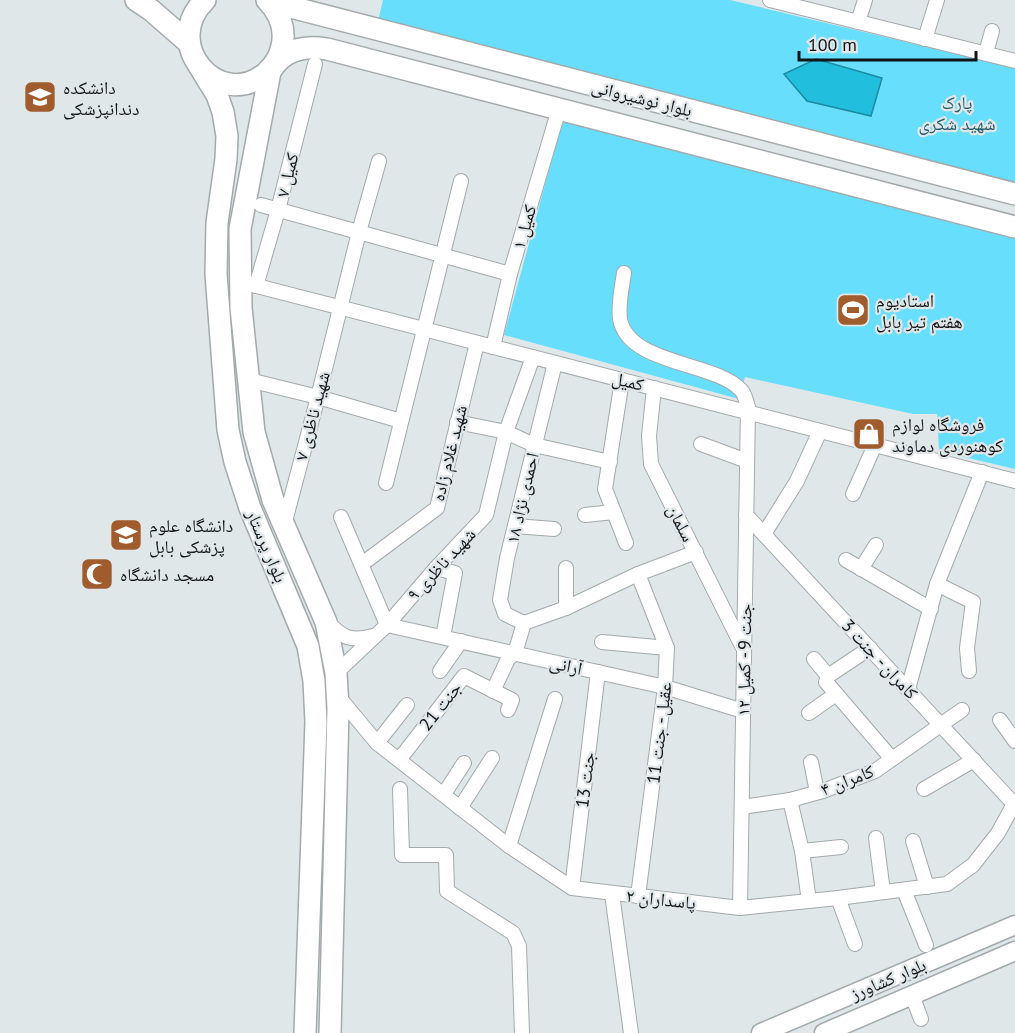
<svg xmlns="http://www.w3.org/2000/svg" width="1015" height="1033" viewBox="0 0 1015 1033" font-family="'PT Sans','Noto Naskh Arabic',sans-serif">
<rect width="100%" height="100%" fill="#e0e7e9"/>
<g fill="#67defb">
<polygon points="383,0 730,0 1015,68 1015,186 378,21"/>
<polygon points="568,119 1015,235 1015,469 939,451 937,414 913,414 745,377 739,399 504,335 561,126"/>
</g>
<polygon fill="#21bedd" stroke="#1c8ba1" stroke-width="1.5" points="816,59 882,78 871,116 807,101 784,74"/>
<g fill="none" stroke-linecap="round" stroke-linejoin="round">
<defs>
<g id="minor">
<polyline points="770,0 1015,61"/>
<polyline points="858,22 865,0"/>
<polyline points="925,39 937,0"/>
<polyline points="986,53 992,31"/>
<polyline points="261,205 510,274"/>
<path d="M624,273C622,287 618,304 620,319C628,365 716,362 741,390C745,394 746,401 748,407L740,908"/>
<polyline points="241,282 1015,481"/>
<polyline points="256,286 278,210 315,64"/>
<polyline points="493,347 510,274 559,109"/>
<polyline points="249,380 318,397 401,421"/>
<polyline points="622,380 605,489 626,543"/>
<polyline points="654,388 649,436 651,464 742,646"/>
<polyline points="457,422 506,432 534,445 610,462"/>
<polyline points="701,444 747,461"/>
<polyline points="386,483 461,181"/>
<polyline points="853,494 875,445"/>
<polyline points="585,515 614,512"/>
<polyline points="746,515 1013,803"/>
<polyline points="341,517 387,625 665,687 743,711"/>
<polyline points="284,525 318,397 359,232 379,161"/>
<polyline points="515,526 554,529"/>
<polyline points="764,534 797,481 820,431"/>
<polyline points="846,560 931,609"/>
<polyline points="362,564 437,508 477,343"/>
<polyline points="436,568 455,573 443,637"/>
<polyline points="566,568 566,608"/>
<polyline points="861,569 876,545"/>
<polyline points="638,574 667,648 665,687 638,896"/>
<polyline points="937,584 973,602 967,648 969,671"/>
<path d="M327,621C342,638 351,642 373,636"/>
<polyline points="524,623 505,614 500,600 507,558 555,363"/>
<polyline points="524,623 566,608 638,574 696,552"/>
<polyline points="602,642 667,648"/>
<polyline points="870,648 828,676 826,682 892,759"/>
<polyline points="814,659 828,676"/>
<polyline points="440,671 461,641"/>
<polyline points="336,673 387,625 436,568 486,515 506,432 533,357"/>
<polyline points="908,689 937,584 982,472"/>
<polyline points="493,691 508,659 515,653 524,623"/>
<polyline points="338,696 377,743 509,846 572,888 740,908 838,898 947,884 973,865 998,833 1015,802"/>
<polyline points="809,713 836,694"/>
<polyline points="1000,720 1015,741"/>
<polyline points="377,743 407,705"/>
<polyline points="399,760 464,676 512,700 508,710"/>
<polyline points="811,762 817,792"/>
<polyline points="400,789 402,855 446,855 447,891 513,933 519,946 522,1033"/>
<polyline points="924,789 974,760"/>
<polyline points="444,794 464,763"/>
<polyline points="790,800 802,851 809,901"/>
<polyline points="742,807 790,800 823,791 875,771 962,710"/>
<polyline points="460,808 492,758"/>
<polyline points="876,838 883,892"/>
<polyline points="913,841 927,887"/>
<polyline points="509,846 555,699"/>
<polyline points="802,851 841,847"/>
<polyline points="572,888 598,672"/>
<polyline points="904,890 926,945"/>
<polyline points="612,894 631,1033"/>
<polyline points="838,898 855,944"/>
<polyline points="912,995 921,1019"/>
</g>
<g id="secondary">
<polyline points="761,1033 1015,925"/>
<polyline points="824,1033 1015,951"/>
</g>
<g id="primary">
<polyline points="136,0 151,10 189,43"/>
<path d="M205,0C160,44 219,112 266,73C274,66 280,57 282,46C286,28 279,12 267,0"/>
<polyline points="270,0 287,6 1015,194"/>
<polyline points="198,64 217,95 223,112 227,136 226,159 217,223 216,274 228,430 235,462 250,508 308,646 314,681 316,722 305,1033"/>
<path d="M330,1033L338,709L336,673L326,622L273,500L254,432L241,308L240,229L270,72C282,50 304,45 327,49L1015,227"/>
</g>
</defs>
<use href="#minor" stroke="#a3aaac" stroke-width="16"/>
<use href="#secondary" stroke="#a3aaac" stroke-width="21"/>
<use href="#primary" stroke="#a3aaac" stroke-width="24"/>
<use href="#minor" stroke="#fff" stroke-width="14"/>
<use href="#secondary" stroke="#fff" stroke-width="18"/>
<use href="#primary" stroke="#fff" stroke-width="21"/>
</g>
<defs>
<symbol id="university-square" viewBox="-11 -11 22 22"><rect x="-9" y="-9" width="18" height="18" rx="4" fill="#a15c2e" stroke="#e0e7e9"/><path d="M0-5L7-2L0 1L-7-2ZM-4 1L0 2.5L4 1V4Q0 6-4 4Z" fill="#fff"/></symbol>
<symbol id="stadium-square" viewBox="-11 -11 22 22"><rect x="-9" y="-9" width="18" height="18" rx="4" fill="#a15c2e" stroke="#e0e7e9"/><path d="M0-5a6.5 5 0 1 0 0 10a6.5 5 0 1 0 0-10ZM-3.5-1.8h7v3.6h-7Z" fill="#fff"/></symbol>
<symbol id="shop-square" viewBox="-11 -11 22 22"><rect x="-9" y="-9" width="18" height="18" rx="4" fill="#a15c2e" stroke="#e0e7e9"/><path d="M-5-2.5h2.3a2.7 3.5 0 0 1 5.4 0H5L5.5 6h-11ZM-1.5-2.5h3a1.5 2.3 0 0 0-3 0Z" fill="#fff"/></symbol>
<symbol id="mosque-square" viewBox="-11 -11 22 22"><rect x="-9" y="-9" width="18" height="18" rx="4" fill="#a15c2e" stroke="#e0e7e9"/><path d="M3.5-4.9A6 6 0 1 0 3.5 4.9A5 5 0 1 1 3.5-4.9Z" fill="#fff"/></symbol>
</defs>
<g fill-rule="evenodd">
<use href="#university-square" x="21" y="78" width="38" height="38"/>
<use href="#stadium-square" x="834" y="291" width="38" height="38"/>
<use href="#shop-square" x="850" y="415" width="38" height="38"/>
<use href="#university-square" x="107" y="516" width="38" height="38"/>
<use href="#mosque-square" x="78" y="555" width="38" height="38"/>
</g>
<g text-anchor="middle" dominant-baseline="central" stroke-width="4.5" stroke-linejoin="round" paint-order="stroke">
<g font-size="18" fill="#121516" stroke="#e0e7e9" text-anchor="start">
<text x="63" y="87">دانشکده<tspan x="63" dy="21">دندانپزشکی</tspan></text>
<text x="876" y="300">استادیوم<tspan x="876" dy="21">هفتم تیر بابل</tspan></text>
<text x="892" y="424">فروشگاه لوازم<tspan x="892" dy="21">کوهنوردی دماوند</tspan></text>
<text x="149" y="525">دانشگاه علوم<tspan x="149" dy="21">پزشکی بابل</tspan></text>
<text x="120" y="574">مسجد دانشگاه</text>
</g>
<g font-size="18" fill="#121516" stroke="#e0e7e9">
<text transform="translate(642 98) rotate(14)">بلوار نوشیروانی</text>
<text transform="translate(287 175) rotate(-76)">کمیل ۷</text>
<text transform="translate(524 227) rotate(-74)">کمیل ۱</text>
<text transform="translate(628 381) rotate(14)">کمیل</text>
<text transform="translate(312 416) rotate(-75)">شهید ناظری ۷</text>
<text transform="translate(449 453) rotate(-76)">شهید غلام زاده</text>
<text transform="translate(522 498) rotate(-77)">احمدی نژاد ۱۸</text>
<text transform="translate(681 523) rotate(63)">سلمان</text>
<text transform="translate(267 546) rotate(67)">بلوار پرستار</text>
<text transform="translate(441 564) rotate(-47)">شهید ناظری ۹</text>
<text transform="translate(880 659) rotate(47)">کامران - جنت 3</text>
<text transform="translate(744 660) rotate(-89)">جنت 9 - کمیل ۱۲</text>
<text transform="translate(566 665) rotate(12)">آرانی</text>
<text transform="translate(440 706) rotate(-52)">جنت 21</text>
<text transform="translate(659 733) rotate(-83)">عقیل - جنت 11</text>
<text transform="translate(585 780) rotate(-83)">جنت 13</text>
<text transform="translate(847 780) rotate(-21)">کامران ۴</text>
<text transform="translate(661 899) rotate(6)">پاسداران ۲</text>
<text transform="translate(888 979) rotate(-23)">بلوار کشاورز</text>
</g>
<g font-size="18" fill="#235c6a" stroke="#e0e7e9">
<text x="957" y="102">پارک<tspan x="957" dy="21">شهید شکری</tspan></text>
</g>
</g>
<path d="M799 51v9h177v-9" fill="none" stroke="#121516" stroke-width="3"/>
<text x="808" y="51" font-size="18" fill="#121516" stroke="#e0e7e9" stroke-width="4.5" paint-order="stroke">100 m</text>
</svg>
